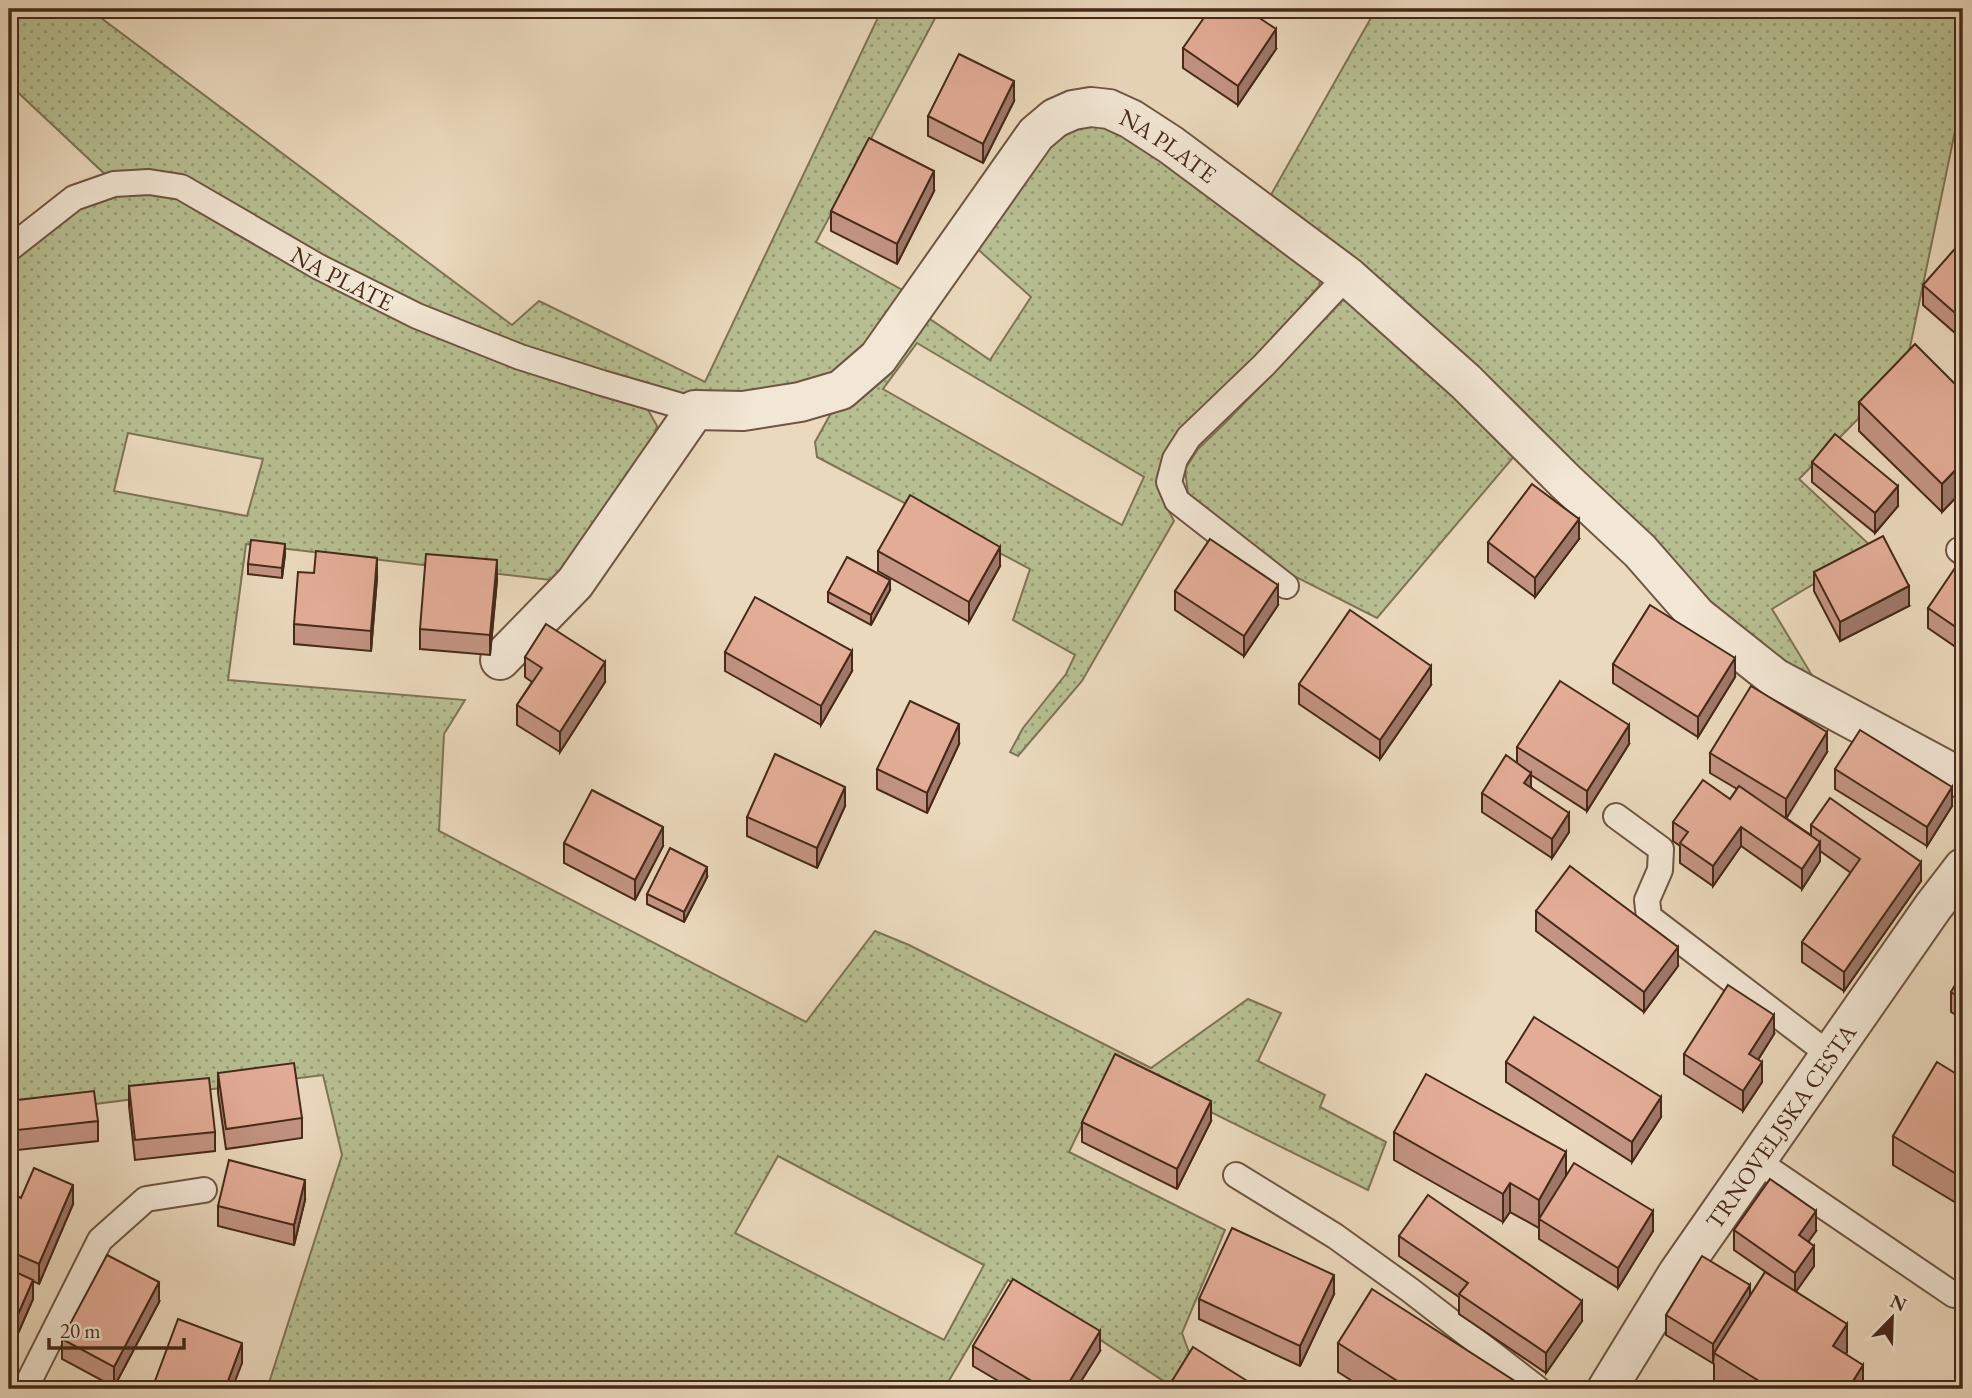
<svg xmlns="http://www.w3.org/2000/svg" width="1972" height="1398" viewBox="0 0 1972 1398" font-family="'EB Garamond',serif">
<defs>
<pattern id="grass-dots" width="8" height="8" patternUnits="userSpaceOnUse" patternTransform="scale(1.75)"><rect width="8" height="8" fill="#b7bf92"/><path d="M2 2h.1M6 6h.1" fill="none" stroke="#979b76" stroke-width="1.8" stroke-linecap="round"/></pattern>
</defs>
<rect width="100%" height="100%" fill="#ebd9bd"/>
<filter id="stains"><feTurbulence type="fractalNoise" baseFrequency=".00286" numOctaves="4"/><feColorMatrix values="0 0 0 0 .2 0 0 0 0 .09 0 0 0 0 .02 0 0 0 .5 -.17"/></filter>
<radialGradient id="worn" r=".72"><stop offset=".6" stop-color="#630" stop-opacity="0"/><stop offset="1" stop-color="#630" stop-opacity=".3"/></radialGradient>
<g fill="url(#grass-dots)" stroke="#7e7455" stroke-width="2" fill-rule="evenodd">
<polygon points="9,9 89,9 512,325 539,301 705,382 882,9 940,9 816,242 906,292 876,337 835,381 703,398 604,377 486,338 359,278 261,222 109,178 9,84"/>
<polygon points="1376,9 1963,9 1963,93 1905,371 1799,479 1873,548 1772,609 1813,677 1781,668 1268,200"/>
<path d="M1102,120L1322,272L1319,286L1258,357L1166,455L1157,482L1164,502L1174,521L1082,681L1018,756L1010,752L1023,728L1066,674L1075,655L1013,620L1030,569L817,457L815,442L830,415L878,376L921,313L990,360L1031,297L972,244L1064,129ZM917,343L1144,477L1122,525L883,389Z"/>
<path d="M144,192L176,197L623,398L648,410L657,426L653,443L559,581L246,544L228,680L465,700L444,734L439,831L806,1022L875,931L909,945L1151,1068L1248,999L1281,1013L1258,1061L1325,1095L1320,1107L1386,1142L1368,1190L1112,1063L1069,1152L1225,1230L1182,1333L1191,1358L1173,1387L1008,1280L944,1389H267L342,1155L323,1075L9,1115V261L77,209L117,194ZM128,433L263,459L247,516L114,491ZM778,1156L984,1265L944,1340L735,1233Z"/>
<polygon points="1343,300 1359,301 1516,454 1377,618 1286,572 1188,494 1185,469 1198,449 1226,422"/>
</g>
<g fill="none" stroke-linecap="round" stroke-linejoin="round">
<defs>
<g id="service">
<path id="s1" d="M9,249L74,198L114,184L149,182L181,187L319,267L417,316L520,357L602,383L695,410"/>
<polyline points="1959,550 1963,553"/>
<polyline points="1286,586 1177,501 1169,482 1175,459 1189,437 1264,365 1347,276"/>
<polyline points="1616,816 1661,849 1660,870 1647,900 1649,917 1830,1055"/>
<polyline points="1757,1161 1954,1295 1963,1295"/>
<polyline points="1236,1175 1335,1236 1410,1290 1538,1389"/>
<polyline points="25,1389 100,1240 146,1199 204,1190"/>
</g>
<g id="minor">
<path id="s2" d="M500,660L575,583L695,410L743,411L800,402L841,390L878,358L1036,134L1055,118L1073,110L1091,107L1109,109L1131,119L1171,145L1347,276L1466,382L1566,482L1640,551L1697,616L1775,678L1963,779"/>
<path id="s3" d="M1607,1389L1678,1273L1933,907L1963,868"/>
</g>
</defs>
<use href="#service" stroke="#6f5541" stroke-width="28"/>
<use href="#minor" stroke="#6f5541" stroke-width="42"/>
<use href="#service" stroke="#f2e6d4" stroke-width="24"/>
<use href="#minor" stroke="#f2e6d4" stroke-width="38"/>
</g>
<g fill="#c39482" stroke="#462918" stroke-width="2">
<polygon points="1183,48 1276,49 1238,105 1183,68"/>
<polygon points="1014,101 983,163 928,136 928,116"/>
<polygon points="934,191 897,264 831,231 831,211"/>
<polygon points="1963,246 1963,340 1923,305 1923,285"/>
<polygon points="1963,392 1963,490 1942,512 1859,431 1859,402"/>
<polygon points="1812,462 1898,506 1875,533 1812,482"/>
<polygon points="1579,539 1535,597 1488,562 1488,542"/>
<polygon points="878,551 1000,566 969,622 878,571"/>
<polygon points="285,554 282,578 248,574 248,564"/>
<polygon points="1963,560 1963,652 1928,628 1928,608"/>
<polygon points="1814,572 1909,606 1840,641 1814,591"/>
<polygon points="377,578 371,651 294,644 294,624"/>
<polygon points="497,580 490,655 420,649 420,629"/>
<polygon points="890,590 871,625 828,602 828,592"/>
<polygon points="1175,591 1278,605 1244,656 1175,610"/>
<polygon points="725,652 852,671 821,725 725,671"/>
<polygon points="525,657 605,682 560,752 517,725 517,705 532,682 525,677"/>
<polygon points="1613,664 1735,677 1698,737 1613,683"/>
<polygon points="1299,684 1431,685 1380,759 1299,704"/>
<polygon points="959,744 927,813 877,789 877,769"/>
<polygon points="1629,744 1587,811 1531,775 1531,787 1569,832 1552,858 1482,812 1482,793 1517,764 1517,747"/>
<polygon points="1827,752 1786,818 1811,835 1811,825 1921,881 1844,991 1802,962 1802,942 1851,873 1820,851 1820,861 1802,889 1741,846 1713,886 1680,863 1680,846 1673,841 1673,822 1730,799 1737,789 1710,773 1710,753"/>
<polygon points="1835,769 1952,806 1927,846 1835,789"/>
<polygon points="845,806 817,868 747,836 747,817"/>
<polygon points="564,843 663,846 635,900 564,863"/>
<polygon points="707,877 684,922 647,904 647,894"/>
<polygon points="1536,911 1678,966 1644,1012 1536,931"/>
<polygon points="1963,973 1963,1019 1951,1012 1951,992"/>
<polygon points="1774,1034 1758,1060 1762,1082 1743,1111 1684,1074 1684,1054"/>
<polygon points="1506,1062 1661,1117 1632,1162 1506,1082"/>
<polygon points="218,1073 302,1118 302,1138 226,1149 218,1093"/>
<polygon points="1963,1078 1963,1207 1893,1165 1893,1136"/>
<polygon points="129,1086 215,1132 215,1151 135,1160 129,1106"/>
<polygon points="9,1101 98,1121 98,1141 9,1151"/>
<polygon points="1211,1121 1177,1189 1082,1142 1082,1122"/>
<polygon points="1394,1132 1566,1176 1653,1231 1618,1288 1539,1239 1539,1228 1510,1212 1503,1222 1394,1160"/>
<polygon points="9,1193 21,1198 73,1204 39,1284 33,1281 33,1299 9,1354"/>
<polygon points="305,1200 294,1245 218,1226 218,1206"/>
<polygon points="1734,1230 1816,1231 1808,1242 1814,1266 1796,1291 1847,1352 1846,1354 1863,1389 1726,1389 1714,1381 1714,1364 1666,1335 1666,1315 1750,1295 1770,1275 1734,1250"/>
<polygon points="1399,1236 1582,1321 1546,1373 1459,1314 1459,1297 1399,1256"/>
<polygon points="1334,1294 1300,1366 1199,1319 1199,1299"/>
<polygon points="159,1302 114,1387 62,1359 62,1339"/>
<polygon points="1338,1343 1524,1389 1365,1389 1338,1372"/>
<polygon points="973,1346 1100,1351 1076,1389 1012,1389 973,1366"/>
</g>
<g fill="#9f786a" stroke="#462918" stroke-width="2">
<polygon points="1276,29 1276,49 1238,105 1238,86"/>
<polygon points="1014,81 1014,101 983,163 983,144"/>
<polygon points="934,171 934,191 897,264 897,244"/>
<polygon points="1963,462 1963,490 1942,512 1942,484"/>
<polygon points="1898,486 1898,506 1875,533 1875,513"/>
<polygon points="1579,519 1579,539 1535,597 1535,578"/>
<polygon points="285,544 285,554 282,578 282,568"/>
<polygon points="1000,547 1000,566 969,622 969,602"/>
<polygon points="377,558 377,578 371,651 371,631"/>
<polygon points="497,560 497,580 490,655 490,635"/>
<polygon points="890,580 890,590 871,625 871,615"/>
<polygon points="1278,585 1278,605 1244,656 1244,636"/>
<polygon points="1909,586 1909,606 1840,641 1840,622"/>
<polygon points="852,651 852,671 821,725 821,706"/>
<polygon points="1735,658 1735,677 1698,737 1698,717"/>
<polygon points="605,662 605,682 560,752 560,732"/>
<polygon points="1431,666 1431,685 1380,759 1380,740"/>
<polygon points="959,724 959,744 927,813 927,793"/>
<polygon points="1629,725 1629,744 1587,811 1587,791"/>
<polygon points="1827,732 1827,752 1786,819 1786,799"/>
<polygon points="1531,773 1531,792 1524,783"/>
<polygon points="845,787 845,806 817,868 817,848"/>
<polygon points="1952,787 1952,806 1927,846 1927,827"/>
<polygon points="1569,813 1569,832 1552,858 1552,839"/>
<polygon points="663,827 663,846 635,900 635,880"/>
<polygon points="1741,827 1741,846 1713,886 1713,866"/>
<polygon points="1820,842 1820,861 1802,889 1802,869"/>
<polygon points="1921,862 1921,881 1844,991 1844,972"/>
<polygon points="707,867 707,877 684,922 684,912"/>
<polygon points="1678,947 1678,966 1644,1012 1644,992"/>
<polygon points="1774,1015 1774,1034 1749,1074 1749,1054"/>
<polygon points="1762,1062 1762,1082 1743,1111 1743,1091"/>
<polygon points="1661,1097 1661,1117 1632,1162 1632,1142"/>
<polygon points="1211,1101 1211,1121 1177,1189 1177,1169"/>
<polygon points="1566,1152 1566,1181 1539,1219 1539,1228 1539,1200"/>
<polygon points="305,1180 305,1200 294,1245 294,1225"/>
<polygon points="1510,1183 1510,1212 1503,1222 1503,1194"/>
<polygon points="73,1185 73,1204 39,1284 39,1264"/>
<polygon points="1653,1211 1653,1231 1618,1288 1618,1268"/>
<polygon points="1816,1211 1816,1231 1799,1255 1799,1235"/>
<polygon points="1814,1246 1814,1266 1795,1293 1795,1273"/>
<polygon points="1334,1275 1334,1294 1300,1366 1300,1346"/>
<polygon points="33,1280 33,1299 9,1354 9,1335"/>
<polygon points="159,1282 159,1302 114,1387 114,1367"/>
<polygon points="1750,1285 1750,1305 1714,1353 1713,1364 1713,1344"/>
<polygon points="1582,1301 1582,1321 1546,1373 1546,1353"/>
<polygon points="1847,1324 1847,1352 1833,1374 1833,1346"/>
<polygon points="1100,1331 1100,1351 1076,1389 1065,1389"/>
<polygon points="242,1343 242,1363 232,1389 225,1389"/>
<polygon points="1863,1365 1863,1389 1848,1389"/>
</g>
<g fill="#e3ac97" stroke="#462918" stroke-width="2">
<polygon points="1210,9 1246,9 1276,29 1238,86 1183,48"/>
<polygon points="959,54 1014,81 983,144 928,116"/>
<polygon points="869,138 934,171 897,244 831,211"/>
<polygon points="1960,243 1963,246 1963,320 1923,285"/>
<polygon points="1915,344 1963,392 1963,462 1942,484 1859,402"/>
<polygon points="1835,434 1898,486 1875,513 1812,462"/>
<polygon points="1532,484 1579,519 1535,578 1488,542"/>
<polygon points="910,495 1000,547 969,602 878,551"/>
<polygon points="1883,536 1909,586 1840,622 1814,572"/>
<polygon points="1210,539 1278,585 1244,636 1175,591"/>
<polygon points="251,540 285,544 282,568 248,564"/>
<polygon points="316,551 377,558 371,631 294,624 298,572 314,573"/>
<polygon points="426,554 497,560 490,635 420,629"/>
<polygon points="847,557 890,580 871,615 828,592"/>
<polygon points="1961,559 1963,560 1963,632 1928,608"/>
<polygon points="755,597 852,651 821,706 725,652"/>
<polygon points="1650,605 1735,658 1698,717 1613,664"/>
<polygon points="1350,610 1431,666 1380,740 1299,684"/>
<polygon points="546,624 605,662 560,732 517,705 542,668 525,657"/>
<polygon points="1560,681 1629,725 1587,791 1517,747"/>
<polygon points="1751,686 1827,732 1786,799 1710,753"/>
<polygon points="910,701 959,724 927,793 877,769"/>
<polygon points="1860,730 1952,787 1927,827 1835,769"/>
<polygon points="775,754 845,787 817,848 747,817"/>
<polygon points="1506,755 1531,773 1524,783 1569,813 1552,839 1482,793"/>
<polygon points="1703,780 1730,799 1739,786 1820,842 1802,869 1741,827 1713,866 1680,843 1688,832 1673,822"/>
<polygon points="592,790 663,827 635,880 564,843"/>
<polygon points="1830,798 1921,862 1844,972 1802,942 1860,859 1811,825"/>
<polygon points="670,848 707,867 684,912 647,894"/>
<polygon points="1570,866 1678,947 1644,992 1536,911"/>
<polygon points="1963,973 1963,1000 1951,992"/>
<polygon points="1728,985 1774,1015 1749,1054 1762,1062 1743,1091 1684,1054"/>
<polygon points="1534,1017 1661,1097 1632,1142 1506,1062"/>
<polygon points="1115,1054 1211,1101 1177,1169 1082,1122"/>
<polygon points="1937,1062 1963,1078 1963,1178 1893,1136"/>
<polygon points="294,1063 302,1118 226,1129 218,1073"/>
<polygon points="1426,1074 1566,1152 1539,1200 1510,1183 1503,1194 1394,1132"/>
<polygon points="209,1078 215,1132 135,1140 129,1086"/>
<polygon points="94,1091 98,1121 9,1131 9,1101"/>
<polygon points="229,1160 305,1180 294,1225 218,1206"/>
<polygon points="1574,1163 1653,1211 1618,1268 1539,1219"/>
<polygon points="34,1168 73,1185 39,1264 9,1251 9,1193 21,1198"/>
<polygon points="1770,1179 1816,1211 1799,1235 1814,1246 1795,1273 1734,1230"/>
<polygon points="1428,1195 1582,1301 1546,1353 1459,1294 1468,1283 1399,1236"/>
<polygon points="1232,1228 1334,1275 1300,1346 1199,1299"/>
<polygon points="107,1255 159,1282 114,1367 62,1339"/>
<polygon points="1702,1256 1750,1285 1713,1344 1666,1315"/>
<polygon points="9,1269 33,1280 9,1335"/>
<polygon points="1765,1272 1847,1324 1833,1346 1863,1365 1848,1389 1772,1389 1714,1353"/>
<polygon points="1013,1279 1100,1331 1065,1389 1045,1389 973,1346"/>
<polygon points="1372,1289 1524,1387 1522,1389 1410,1389 1338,1343"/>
<polygon points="178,1319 242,1343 225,1389 220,1389 209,1385 208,1389 152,1389"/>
<polygon points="1193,1347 1260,1389 1167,1389"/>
</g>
<g text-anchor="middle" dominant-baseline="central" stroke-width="5" stroke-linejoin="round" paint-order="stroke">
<g font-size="24" fill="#462918" stroke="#f2e6d4">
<text stroke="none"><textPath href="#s2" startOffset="940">NA PLATE</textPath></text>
<text stroke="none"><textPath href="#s1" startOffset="378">NA PLATE</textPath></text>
<text stroke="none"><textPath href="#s3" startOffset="315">TRNOVELJSKA CESTA</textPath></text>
</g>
</g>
<rect width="1972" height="1398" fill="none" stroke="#ebd9bd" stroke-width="35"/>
<rect x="10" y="10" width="1951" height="1377" fill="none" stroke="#462918" stroke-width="3.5"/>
<rect x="18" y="18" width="1937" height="1363" fill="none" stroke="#462918" stroke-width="2"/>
<g transform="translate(1892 1318) rotate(23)" stroke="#f2e6d4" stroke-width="5" paint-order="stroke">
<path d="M0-5L12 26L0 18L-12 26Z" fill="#462918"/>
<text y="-10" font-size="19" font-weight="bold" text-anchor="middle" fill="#462918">N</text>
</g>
<path d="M49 1338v10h135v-10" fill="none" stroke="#462918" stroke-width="3.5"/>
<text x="60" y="1338" font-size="21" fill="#462918" stroke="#f2e6d4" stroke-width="5" paint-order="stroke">20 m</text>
<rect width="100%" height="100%" filter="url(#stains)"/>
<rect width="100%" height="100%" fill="url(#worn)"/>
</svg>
